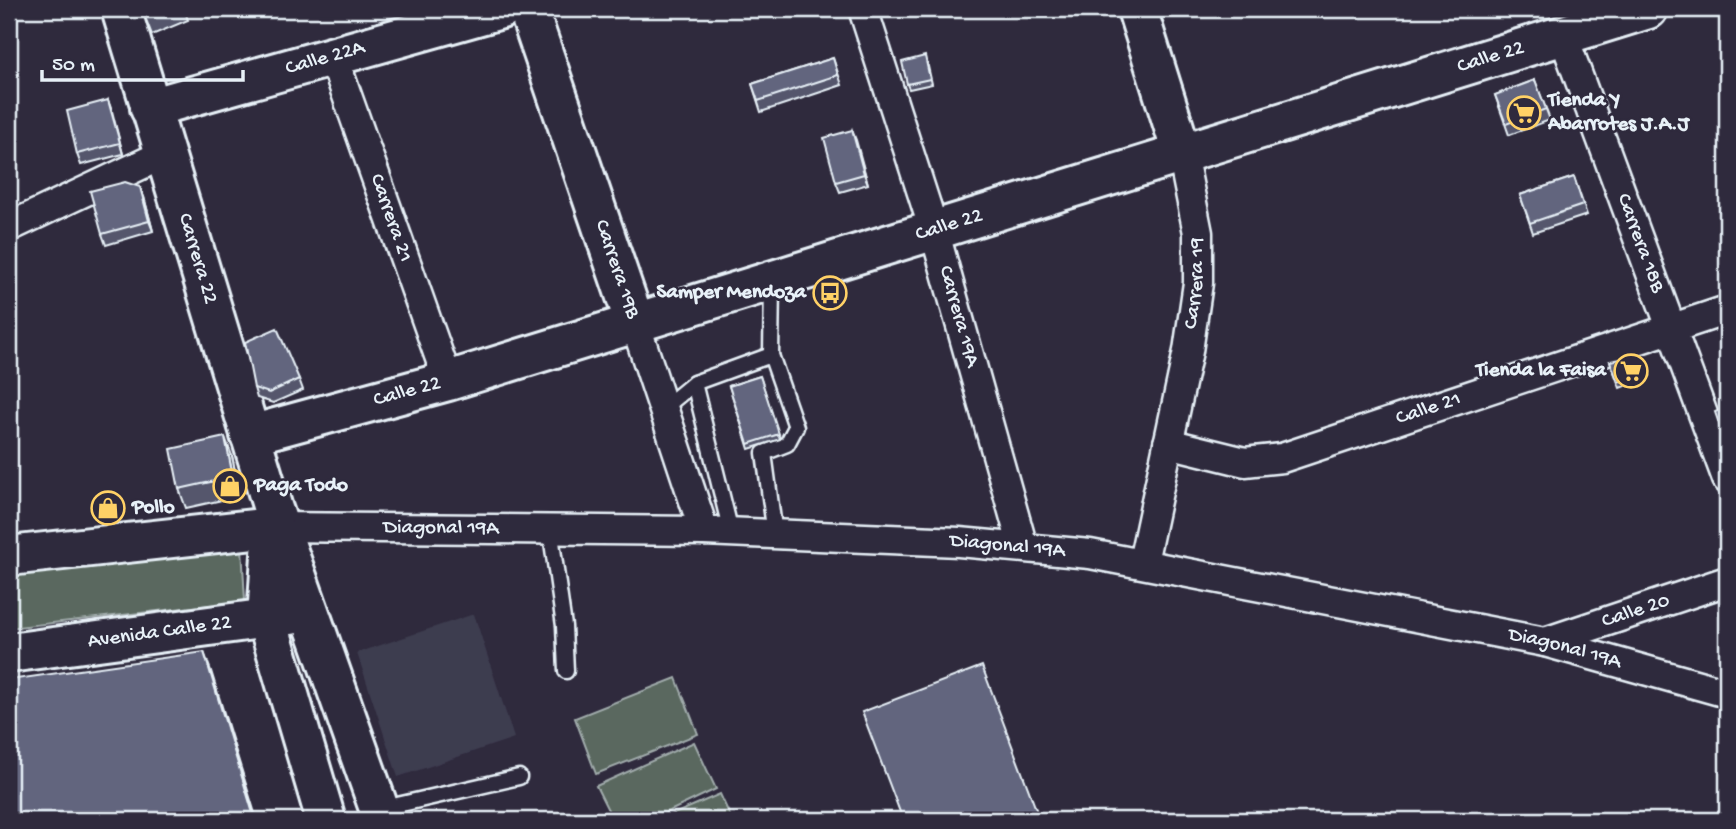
<svg xmlns="http://www.w3.org/2000/svg" width="1736" height="829" viewBox="0 0 1736 829" font-family="'Gochi Hand',sans-serif">
<rect width="100%" height="100%" fill="#2f2a3d"/>
<filter id="ink" filterUnits="userSpaceOnUse"><feTurbulence type="fractalNoise" baseFrequency=".0143" numOctaves="2"/><feDisplacementMap in="SourceGraphic" scale="14" xChannelSelector="R" yChannelSelector="G"/><feConvolveMatrix kernelMatrix="1 2 1 2 8 2 1 2 1" color-interpolation-filters="sRGB"/></filter>
<g filter="url(#ink)">
<polygon fill="#3e3c50" points="474,614 514,738 398,777 357,653"/>
<g fill="#5a685f" stroke="#a1acac" stroke-width="2">
<polygon points="242,547 245,601 9,628 9,576"/>
<polygon points="676,678 698,734 596,774 575,718"/>
<polygon points="694,742 716,789 651,820 613,820 596,786"/>
<polygon points="720,794 732,820 660,820"/>
</g>
<g fill="none" stroke-linecap="round" stroke-linejoin="round">
<defs>
<g id="lane">
<polyline points="771,355 772,283"/>
<polyline points="694,383 731,532"/>
<polyline points="665,407 694,383 771,355 796,427 787,444 764,453 775,535"/>
<polyline points="550,528 564,626 566,671"/>
<polyline points="380,809 519,777"/>
</g>
<g id="street">
<path id="s1" d="M863,9L934,230L1023,547"/>
<path id="s2" d="M1563,35L1727,479"/>
<path id="s3" d="M333,56L448,381"/>
<polyline points="9,227 164,154"/>
<polyline points="635,323 704,531"/>
<path id="s4" d="M1168,443L1245,462L1282,458L1727,310"/>
<path id="s5" d="M273,527L704,531L959,542L1090,554L1545,642L1727,693"/>
<path id="s6" d="M1143,562L1188,351L1198,283V233L1182,153"/>
<path id="s7" d="M1545,642L1727,581"/>
</g>
<g id="secondary">
<path id="s8" d="M121,9L273,509L383,820"/>
<path id="s9" d="M528,9L635,323"/>
<polyline points="1137,9 1182,153"/>
<path id="s10" d="M150,108L501,9"/>
<path id="s11" d="M250,435L448,381L1648,9"/>
<polyline points="273,523 267,620 326,820"/>
<polyline points="9,556 273,527"/>
<path id="s12" d="M9,653L291,615"/>
</g>
</defs>
<use href="#lane" stroke="#e8f1f8" stroke-width="19"/>
<use href="#street" stroke="#e8f1f8" stroke-width="33"/>
<use href="#secondary" stroke="#e8f1f8" stroke-width="44"/>
<use href="#lane" stroke="#2f2a3d" stroke-width="14"/>
<use href="#street" stroke="#2f2a3d" stroke-width="28"/>
<use href="#secondary" stroke="#2f2a3d" stroke-width="38"/>
</g>
<g fill="#54576c" stroke="#e8f1f8" stroke-width="2">
<polygon points="142,9 184,9 188,20 152,35"/>
<polygon points="833,58 842,85 761,112 752,84"/>
<polygon points="927,62 932,84 909,89 907,84"/>
<polygon points="1535,80 1550,120 1509,135 1495,95"/>
<polygon points="108,100 123,154 81,165 77,154"/>
<polygon points="852,130 868,184 840,192 836,182"/>
<polygon points="1574,177 1587,215 1533,233 1520,195"/>
<polygon points="144,197 153,231 106,245 102,234"/>
<polygon points="1610,361 1644,361 1650,376 1620,388"/>
<polygon points="760,376 780,439 749,449 729,386"/>
<polygon points="299,379 303,390 273,403 257,398 254,388"/>
<polygon points="232,456 240,496 186,508 179,489"/>
</g>
<g fill="#454758" stroke="#e8f1f8" stroke-width="2">
<polygon points="108,100 112,111 123,154 120,143"/>
<polygon points="852,130 856,140 868,184 864,174"/>
<polygon points="140,187 144,197 153,231 149,221"/>
<polygon points="225,437 232,456 240,496 233,477"/>
<polygon points="204,652 211,671 257,820 255,820"/>
</g>
<g fill="#62657e" stroke="#e8f1f8" stroke-width="2">
<polygon points="143,9 161,9 145,15"/>
<polygon points="925,56 930,79 907,84 902,62"/>
<polygon points="833,58 838,75 758,101 752,84"/>
<polygon points="1535,80 1546,109 1506,124 1495,95"/>
<polygon points="108,100 120,143 77,154 67,111"/>
<polygon points="852,130 864,174 836,182 824,138"/>
<polygon points="1574,177 1583,205 1530,223 1520,195"/>
<polygon points="125,182 140,187 149,221 102,234 90,191"/>
<polygon points="277,328 299,379 269,393 254,388 245,342"/>
<polygon points="1632,357 1644,361 1648,371 1618,382 1610,361"/>
<polygon points="760,376 779,434 748,444 729,386"/>
<polygon points="1727,407 1727,436 1724,438 1715,412"/>
<polygon points="225,437 233,477 179,489 171,449"/>
<polygon points="204,652 255,820 9,820 9,680"/>
<polygon points="982,666 1040,820 903,820 862,712"/>
</g>
</g>
<defs>
<symbol id="supermarket-ring" viewBox="-11 -11 22 22"><circle r="9.5" fill="#2f2a3d" stroke="#ffd166" stroke-width="1.5"/><path d="M-6-5.5h2.5l.6 2H6L4.5 2H-2.5L-4.4-4H-6ZM-1.5 3.2a1.3 1.3 0 1 0 .1 0ZM3 3.2a1.3 1.3 0 1 0 .1 0Z" fill="#ffd166"/></symbol>
<symbol id="bus-ring" viewBox="-11 -11 22 22"><circle r="9.5" fill="#2f2a3d" stroke="#ffd166" stroke-width="1.5"/><path d="M-5-6H5V4H4V6H2V4H-2V6H-4V4H-5ZM-3.5-4V0h7V-4ZM-3.5 1.2v1.5H-2V1.2ZM2 1.2v1.5H3.5V1.2Z" fill="#ffd166"/></symbol>
<symbol id="shop-ring" viewBox="-11 -11 22 22"><circle r="9.5" fill="#2f2a3d" stroke="#ffd166" stroke-width="1.5"/><path d="M-5-2.5h2.3a2.7 3.5 0 0 1 5.4 0H5L5.5 6h-11ZM-1.5-2.5h3a1.5 2.3 0 0 0-3 0Z" fill="#ffd166"/></symbol>
</defs>
<g fill-rule="evenodd">
<use href="#supermarket-ring" x="1505" y="94" width="38" height="38"/>
<use href="#bus-ring" x="811" y="274" width="38" height="38"/>
<use href="#supermarket-ring" x="1612" y="352" width="38" height="38"/>
<use href="#shop-ring" x="211" y="467" width="38" height="38"/>
<use href="#shop-ring" x="89" y="489" width="38" height="38"/>
</g>
<g text-anchor="middle" dominant-baseline="central" stroke-width="5" stroke-linejoin="round" paint-order="stroke">
<g font-size="21" fill="#e8f1f8" stroke="#2f2a3d">
<text stroke="none"><textPath href="#s11" startOffset="1297">Calle 22</textPath></text>
<text stroke="none"><textPath href="#s10" startOffset="182">Calle 22A</textPath></text>
<text stroke="none"><textPath href="#s3" startOffset="172">Carrera 21</textPath></text>
<text stroke="none"><textPath href="#s11" startOffset="730">Calle 22</textPath></text>
<text stroke="none"><textPath href="#s2" startOffset="222">Carrera 18B</textPath></text>
<text stroke="none"><textPath href="#s8" startOffset="261">Carrera 22</textPath></text>
<text stroke="none"><textPath href="#s9" startOffset="275">Carrera 19B</textPath></text>
<text stroke="none"><textPath href="#s6" startOffset="284">Carrera 19</textPath></text>
<text stroke="none"><textPath href="#s1" startOffset="322">Carrera 19A</textPath></text>
<text stroke="none"><textPath href="#s11" startOffset="163">Calle 22</textPath></text>
<text stroke="none"><textPath href="#s4" startOffset="271">Calle 21</textPath></text>
<text stroke="none"><textPath href="#s5" startOffset="168">Diagonal 19A</textPath></text>
<text stroke="none"><textPath href="#s5" startOffset="735">Diagonal 19A</textPath></text>
<text stroke="none"><textPath href="#s7" startOffset="96">Calle 20</textPath></text>
<text stroke="none"><textPath href="#s12" startOffset="152">Avenida Calle 22</textPath></text>
<text stroke="none"><textPath href="#s5" startOffset="1302">Diagonal 19A</textPath></text>
</g>
<g font-size="21" font-weight="bold" fill="#e8f1f8" stroke="#2f2a3d" text-anchor="start">
<text x="1548" y="101">Tienda Y<tspan x="1548" dy="24">Abarrotes J.A.J</tspan></text>
<text x="806" y="293" text-anchor="end">Samper Mendoza</text>
<text x="1606" y="371" text-anchor="end">Tienda la Faisa</text>
<text x="254" y="486">Paga Todo</text>
<text x="132" y="508">Pollo</text>
</g>
</g>
<rect width="1736" height="829" fill="none" stroke="#2f2a3d" stroke-width="35"/>
<rect x="18" y="18" width="1701" height="794" fill="none" stroke="#e8f1f8" stroke-width="2.5" filter="url(#ink)"/>
<path d="M42 70v10h201v-10" fill="none" stroke="#e8f1f8" stroke-width="3.5"/>
<text x="52" y="70" font-size="21" fill="#e8f1f8" stroke="#2f2a3d" stroke-width="5" paint-order="stroke">50 m</text>
</svg>
